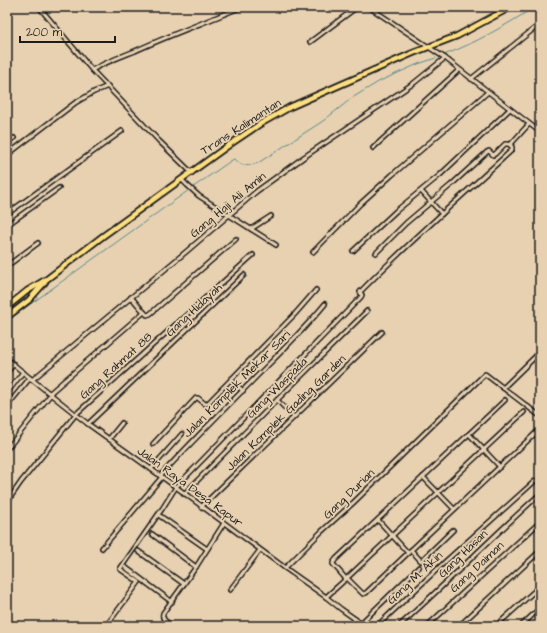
<svg xmlns="http://www.w3.org/2000/svg" width="547" height="633" viewBox="0 0 547 633" font-family="'Architects Daughter',sans-serif">
<rect width="100%" height="100%" fill="#e8d1b1"/>
<filter id="ink" filterUnits="userSpaceOnUse"><feTurbulence type="fractalNoise" baseFrequency=".025" numOctaves="2"/><feDisplacementMap in="SourceGraphic" scale="8" xChannelSelector="R" yChannelSelector="G"/><feConvolveMatrix kernelMatrix="1 2 1 2 8 2 1 2 1" color-interpolation-filters="sRGB"/></filter>
<g filter="url(#ink)">
<g fill="none" stroke-linecap="round" stroke-linejoin="round">
<g stroke="#598a8f" stroke-width="1">
<path d="M444,55C476,43 506,25 535,7"/>
<path d="M192,188L232,160L235,159C243,168 248,166 258,163L323,121L352,98L380,81L418,64L436,58"/>
<polyline points="7,321 189,190"/>
</g>
<defs>
<g id="minor">
<polyline points="39,7 92,70"/>
<polyline points="369,7 445,58 540,132"/>
<polyline points="310,42 357,7"/>
<polyline points="471,79 540,24"/>
<polyline points="7,142 14,138"/>
<polyline points="373,148 459,70"/>
<polyline points="7,155 75,103 94,92 108,86"/>
<path d="M192,173L159,141L92,70C106,62 120,57 135,51C170,35 206,22 241,7"/>
<polyline points="182,180 187,185 199,196 276,245"/>
<polyline points="421,191 442,214"/>
<polyline points="7,214 122,131"/>
<polyline points="7,225 59,188"/>
<polyline points="251,229 271,216"/>
<polyline points="353,251 396,211 440,175 510,109"/>
<polyline points="313,252 360,204 392,175 488,92"/>
<polyline points="376,253 406,223 451,185 487,152 489,151 493,155 495,154 505,144 508,144 510,145 529,124"/>
<polyline points="7,266 38,243"/>
<polyline points="131,297 144,312"/>
<polyline points="7,359 30,378 88,424 176,487 285,568 326,597 341,609 365,626"/>
<polyline points="7,372 14,364"/>
<polyline points="231,379 243,391"/>
<polyline points="32,380 187,251 257,191 304,157 414,83 445,58"/>
<polyline points="503,388 540,352"/>
<polyline points="7,393 23,372"/>
<polyline points="50,393 144,312 147,315 150,314 236,239"/>
<polyline points="277,400 294,417"/>
<polyline points="7,406 30,378"/>
<polyline points="88,424 244,275"/>
<polyline points="469,434 500,467"/>
<polyline points="109,439 122,423"/>
<polyline points="153,444 196,398 198,398 205,404 207,404 295,314 316,290"/>
<polyline points="7,449 51,394"/>
<polyline points="151,469 182,434"/>
<path d="M160,476C195,438 231,402 267,366C287,346 307,326 325,304"/>
<polyline points="423,477 454,509"/>
<polyline points="184,494 277,400 367,311"/>
<polyline points="7,504 12,495 21,482 76,414 253,255"/>
<polyline points="201,507 382,332"/>
<polyline points="160,516 207,549"/>
<polyline points="378,520 408,553 540,429"/>
<polyline points="152,534 196,567"/>
<polyline points="102,548 162,477"/>
<polyline points="411,550 421,561 453,530"/>
<polyline points="138,551 184,584"/>
<polyline points="125,567 172,602"/>
<polyline points="285,568 321,532 353,503 485,374 540,416"/>
<polyline points="347,578 363,594 366,593 408,553"/>
<polyline points="346,579 333,564 333,563 336,559 505,400"/>
<polyline points="230,590 260,550"/>
<polyline points="326,597 346,579 524,412"/>
<polyline points="361,623 419,567"/>
<path d="M106,626L139,582L120,569L162,509L176,487L361,297L362,295L360,292C409,242 461,197 512,150V147L510,145"/>
<path d="M173,626C168,623 161,620 163,613L196,567L224,523"/>
<polyline points="350,626 355,619"/>
<polyline points="377,626 447,560 535,481"/>
<path d="M399,626C447,583 492,537 540,494"/>
<polyline points="427,626 540,522"/>
<polyline points="459,626 540,551"/>
<polyline points="496,626 540,586"/>
<polyline points="521,626 540,608"/>
</g>
<g id="highway">
<polyline points="7,307 27,291 47,279 103,236 229,145 260,124 290,107 308,99 413,53 457,36 511,7"/>
<polyline points="7,317 29,300 45,282"/>
</g>
</defs>
<use href="#minor" stroke="#1c1c1c" stroke-width="6"/>
<use href="#highway" stroke="#1c1c1c" stroke-width="8"/>
<use href="#minor" stroke="#e8d1b1" stroke-width="3"/>
<use href="#highway" stroke="#fddf80" stroke-width="4.5"/>
</g>
</g>
<g text-anchor="middle" dominant-baseline="central" stroke-width="3.5" stroke-linejoin="round" paint-order="stroke">
<g font-size="12" fill="#1c1c1c" stroke="#e8d1b1">
<text transform="translate(241 127) rotate(-33)">Trans Kalimantan</text>
<text transform="translate(228 205) rotate(-40)">Gang Haji Ali Amin</text>
<text transform="translate(194 310) rotate(-43)">Gang Hidayah</text>
<text transform="translate(116 366) rotate(-42)">Gang Rahmat 88</text>
<text transform="translate(237 384) rotate(-45)">Jalan Komplek Mekar Sari</text>
<text transform="translate(277 388) rotate(-45)">Gang Waspada</text>
<text transform="translate(286 413) rotate(-44)">Jalan Komplek Gading Garden</text>
<text transform="translate(190 487) rotate(36)">Jalan Raya Desa Kapur</text>
<text transform="translate(349 494) rotate(-44)">Gang Durian</text>
<text transform="translate(463 554) rotate(-44)">Gang Hasan</text>
<text transform="translate(477 567) rotate(-43)">Gang Daiman</text>
<text transform="translate(415 578) rotate(-43)">Gang M. Akin</text>
</g>
</g>
<rect width="547" height="633" fill="none" stroke="#e8d1b1" stroke-width="24"/>
<rect x="12" y="12" width="523" height="609" fill="none" stroke="#1c1c1c" stroke-width="1.5" filter="url(#ink)"/>
<path d="M20 36v6h95v-6" fill="none" stroke="#1c1c1c" stroke-width="2"/>
<text x="26" y="36" font-size="12" fill="#1c1c1c" stroke="#e8d1b1" stroke-width="3" paint-order="stroke">200 m</text>
</svg>
